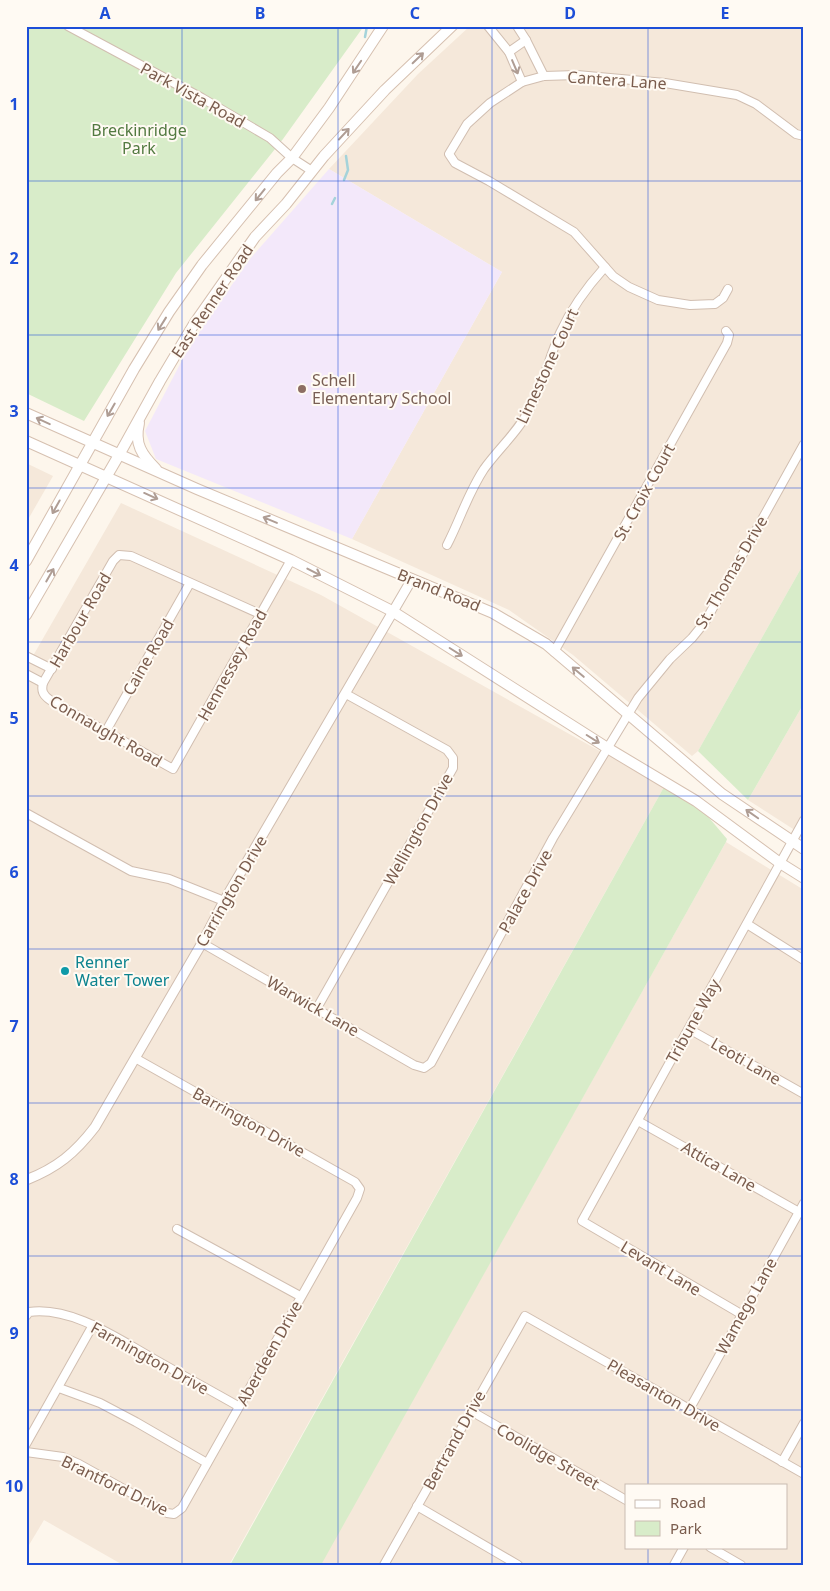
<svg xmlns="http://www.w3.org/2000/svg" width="830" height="1591" viewBox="0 0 830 1591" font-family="'Noto Sans',sans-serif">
<rect width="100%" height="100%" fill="#fdf6ec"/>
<g fill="#f5e8da" fill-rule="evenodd">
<polygon points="470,26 804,26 804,563 698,751 692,756 573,655 509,610 352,539 502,272 329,169 418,74"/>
<polygon points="26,463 53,476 26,523"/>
<polygon points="121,503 321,595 664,787 229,1565 123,1565 44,1520 26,1550 26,668"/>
<polygon points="804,703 804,836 748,800"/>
<path d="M726,842L804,890V1565H320ZM626,1485H786V1547H626Z"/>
</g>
<polygon fill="#f3e8fa" points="329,169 502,272 352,539 156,459 145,431 189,347 249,260"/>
<g fill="#d8ecc9">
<polygon points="26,26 364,26 283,139 176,273 84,421 26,393"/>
<polygon points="804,563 804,703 748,800 698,751"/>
<polygon points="664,787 705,813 727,839 726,842 321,1565 230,1565"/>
</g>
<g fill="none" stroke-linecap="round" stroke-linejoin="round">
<g stroke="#a5d3da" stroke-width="2.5">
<polyline points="365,37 367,26"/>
<polyline points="344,180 348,170 346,156"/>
<polyline points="332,204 335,198"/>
</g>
<defs>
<g id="minor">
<polyline points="68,26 202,98 270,138 292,158 312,171"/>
<polyline points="488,26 509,52 522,82"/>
<polyline points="517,26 526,40 544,76"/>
<polyline points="509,52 526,40"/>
<polyline points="728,289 723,298 715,304 690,305 658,300 629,287 613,276 574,232 489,181 455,163 449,154 467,124 490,103 522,82 544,76 577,75 665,83 737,95 756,104 796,134 804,136"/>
<path d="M447,545C460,520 468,493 484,469C499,448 519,431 530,408C543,384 549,358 560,333C571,309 587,287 605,267"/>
<path d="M260,614L131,556L119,555L113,561L43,683C41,691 43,695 50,700L173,769L291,560"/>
<polyline points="554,652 727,343 729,335 726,331"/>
<polyline points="26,656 52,669"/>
<polyline points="26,674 43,683"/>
<polyline points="106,731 190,583"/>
<polyline points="26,813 131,871 169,879 224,901"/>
<polyline points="747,924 804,960"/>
<polyline points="202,943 414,1065 424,1068 431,1063 553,838 638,698 670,659 692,638 705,622 804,444"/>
<polyline points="317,1008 453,768 453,758 447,750 346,694"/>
<polyline points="689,1029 804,1094"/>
<polyline points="638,1121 799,1212"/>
<polyline points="177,1229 300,1296"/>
<polyline points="741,1314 582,1221 804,820"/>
<path d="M26,1316L29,1312C72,1306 118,1339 154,1359C182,1375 210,1390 238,1406"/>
<polyline points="59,1388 100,1403 136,1422 207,1463"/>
<polyline points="689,1410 804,1203"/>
<polyline points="471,1411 626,1500"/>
<polyline points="26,1444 93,1325"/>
<polyline points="26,1452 63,1457 79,1464 167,1513 174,1514 182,1508 357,1198 360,1189 355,1182 135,1058"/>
<polyline points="782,1462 804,1423"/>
<polyline points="417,1506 518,1565"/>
<polyline points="710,1547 741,1565"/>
<polyline points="384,1565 525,1316 804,1474"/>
<polyline points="674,1565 684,1547"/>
</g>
<path id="tertiary" d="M26,1180C57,1168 75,1153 95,1127L202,943L224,901L412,579"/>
<g id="secondary">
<polyline points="26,413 197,489 493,613 546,644 722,794 804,849"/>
<path d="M139,423C134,444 142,455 156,469"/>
<polyline points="26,441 291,560 392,611 609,749 696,801 780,863 804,878"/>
<polyline points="26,561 134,369 169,312 202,265 277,173 292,158 329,108 383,26"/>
<polyline points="26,615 119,455 160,381 194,324 255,237 286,204 324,156 385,90 452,26"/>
</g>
</defs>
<use href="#minor" stroke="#d1beb0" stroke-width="10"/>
<use href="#tertiary" stroke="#d1beb0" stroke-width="11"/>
<use href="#secondary" stroke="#d6c0b0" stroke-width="12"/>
<use href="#minor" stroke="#fff" stroke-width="8"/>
<use href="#tertiary" stroke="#fff" stroke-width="9"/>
<use href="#secondary" stroke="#fff" stroke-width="10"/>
</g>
<defs><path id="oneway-shaft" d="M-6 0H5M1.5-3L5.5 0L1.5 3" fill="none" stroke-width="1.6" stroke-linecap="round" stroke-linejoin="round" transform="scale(1.25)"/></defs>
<g stroke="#af9d94">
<use href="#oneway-shaft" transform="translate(418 58) rotate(-44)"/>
<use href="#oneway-shaft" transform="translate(357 67) rotate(124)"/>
<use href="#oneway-shaft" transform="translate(515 67) rotate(67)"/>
<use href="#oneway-shaft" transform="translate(344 134) rotate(-47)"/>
<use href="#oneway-shaft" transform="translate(260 195) rotate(129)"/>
<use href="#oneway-shaft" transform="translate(162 324) rotate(122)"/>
<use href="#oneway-shaft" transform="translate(111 410) rotate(120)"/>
<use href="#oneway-shaft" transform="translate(43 421) rotate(-155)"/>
<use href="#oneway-shaft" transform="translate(151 496) rotate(24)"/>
<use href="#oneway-shaft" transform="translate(56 507) rotate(119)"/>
<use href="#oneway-shaft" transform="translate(270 520) rotate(-157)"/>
<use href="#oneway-shaft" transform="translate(314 572) rotate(27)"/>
<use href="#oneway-shaft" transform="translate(50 575) rotate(-60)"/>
<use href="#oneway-shaft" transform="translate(456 652) rotate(32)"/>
<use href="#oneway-shaft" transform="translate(578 672) rotate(-140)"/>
<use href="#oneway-shaft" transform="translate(593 739) rotate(32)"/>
<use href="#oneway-shaft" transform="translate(752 814) rotate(-145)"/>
</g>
<path fill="none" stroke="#1d4ed8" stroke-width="1" stroke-opacity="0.55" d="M182,26V1565M338,26V1565M492,26V1565M648,26V1485M26,181H804M26,335H804M26,488H804M26,642H804M26,796H804M26,949H804M26,1103H804M26,1256H804M26,1410H804M648,1547V1565"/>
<circle fill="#8d6e63" stroke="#fffaf3" stroke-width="2" cx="302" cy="389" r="5"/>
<circle fill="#0f9aa8" stroke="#fffaf3" stroke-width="2" cx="65" cy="971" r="5"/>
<g text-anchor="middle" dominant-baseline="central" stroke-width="4" stroke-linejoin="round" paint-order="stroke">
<g font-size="16" fill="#7a5c4d" stroke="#fffaf3">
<text transform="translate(617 80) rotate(4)">Cantera Lane</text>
<text transform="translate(193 95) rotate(29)">Park Vista Road</text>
<text transform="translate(212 301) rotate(-56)">East Renner Road</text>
<text transform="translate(547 366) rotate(-65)">Limestone Court</text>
<text transform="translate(644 492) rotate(-61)">St. Croix Court</text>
<text transform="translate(731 572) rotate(-60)">St. Thomas Drive</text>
<text transform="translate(439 590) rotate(22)">Brand Road</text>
<text transform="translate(80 620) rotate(-60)">Harbour Road</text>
<text transform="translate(148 657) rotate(-60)">Caine Road</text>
<text transform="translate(232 665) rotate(-61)">Hennessey Road</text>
<text transform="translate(106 731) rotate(30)">Connaught Road</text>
<text transform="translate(418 829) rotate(-61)">Wellington Drive</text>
<text transform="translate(231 891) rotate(-60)">Carrington Drive</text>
<text transform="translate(525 891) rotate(-61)">Palace Drive</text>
<text transform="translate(313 1006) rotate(30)">Warwick Lane</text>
<text transform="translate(693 1021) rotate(-61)">Tribune Way</text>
<text transform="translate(746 1061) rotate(30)">Leoti Lane</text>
<text transform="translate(249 1122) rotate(29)">Barrington Drive</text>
<text transform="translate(719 1166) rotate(30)">Attica Lane</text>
<text transform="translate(661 1268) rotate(31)">Levant Lane</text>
<text transform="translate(746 1306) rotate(-61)">Wamego Lane</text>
<text transform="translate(269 1353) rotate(-61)">Aberdeen Drive</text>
<text transform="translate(150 1358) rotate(29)">Farmington Drive</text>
<text transform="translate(664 1395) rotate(30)">Pleasanton Drive</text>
<text transform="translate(454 1440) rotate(-61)">Bertrand Drive</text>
<text transform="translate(548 1456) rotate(30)">Coolidge Street</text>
<text transform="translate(115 1485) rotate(26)">Brantford Drive</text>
</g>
<g font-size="16" fill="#537a41" stroke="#fffaf3">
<text x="139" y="130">Breckinridge<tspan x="139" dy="18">Park</tspan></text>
</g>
<g font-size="16" fill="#785e54" stroke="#fffaf3" text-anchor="start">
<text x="312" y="380">Schell<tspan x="312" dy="18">Elementary School</tspan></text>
</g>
<g font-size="16" fill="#0d838f" stroke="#fffaf3" text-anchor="start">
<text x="75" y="962">Renner<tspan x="75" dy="18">Water Tower</tspan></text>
</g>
</g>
<rect width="830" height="1591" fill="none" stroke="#fffaf3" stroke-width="55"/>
<rect x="625" y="1484" width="162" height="65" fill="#fffaf3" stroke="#cabbb1"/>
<rect x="635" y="1500" width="25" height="8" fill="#ffffff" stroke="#cabbb1"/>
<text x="670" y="1508" font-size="15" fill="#7a5c4d">Road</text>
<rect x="635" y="1521" width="25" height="15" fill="#d8ecc9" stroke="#cabbb1"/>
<text x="670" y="1534" font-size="15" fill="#7a5c4d">Park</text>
<rect x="28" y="28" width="774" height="1536" fill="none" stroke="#1d4ed8" stroke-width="2"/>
<g font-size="16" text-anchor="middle" font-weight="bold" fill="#1d4ed8">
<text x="105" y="19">A</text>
<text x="260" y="19">B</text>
<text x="415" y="19">C</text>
<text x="570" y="19">D</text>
<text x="725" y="19">E</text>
<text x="14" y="110">1</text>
<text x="14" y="264">2</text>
<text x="14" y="417">3</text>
<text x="14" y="571">4</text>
<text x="14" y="724">5</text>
<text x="14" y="878">6</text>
<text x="14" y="1032">7</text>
<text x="14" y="1185">8</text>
<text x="14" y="1339">9</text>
<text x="14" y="1492">10</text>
</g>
</svg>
